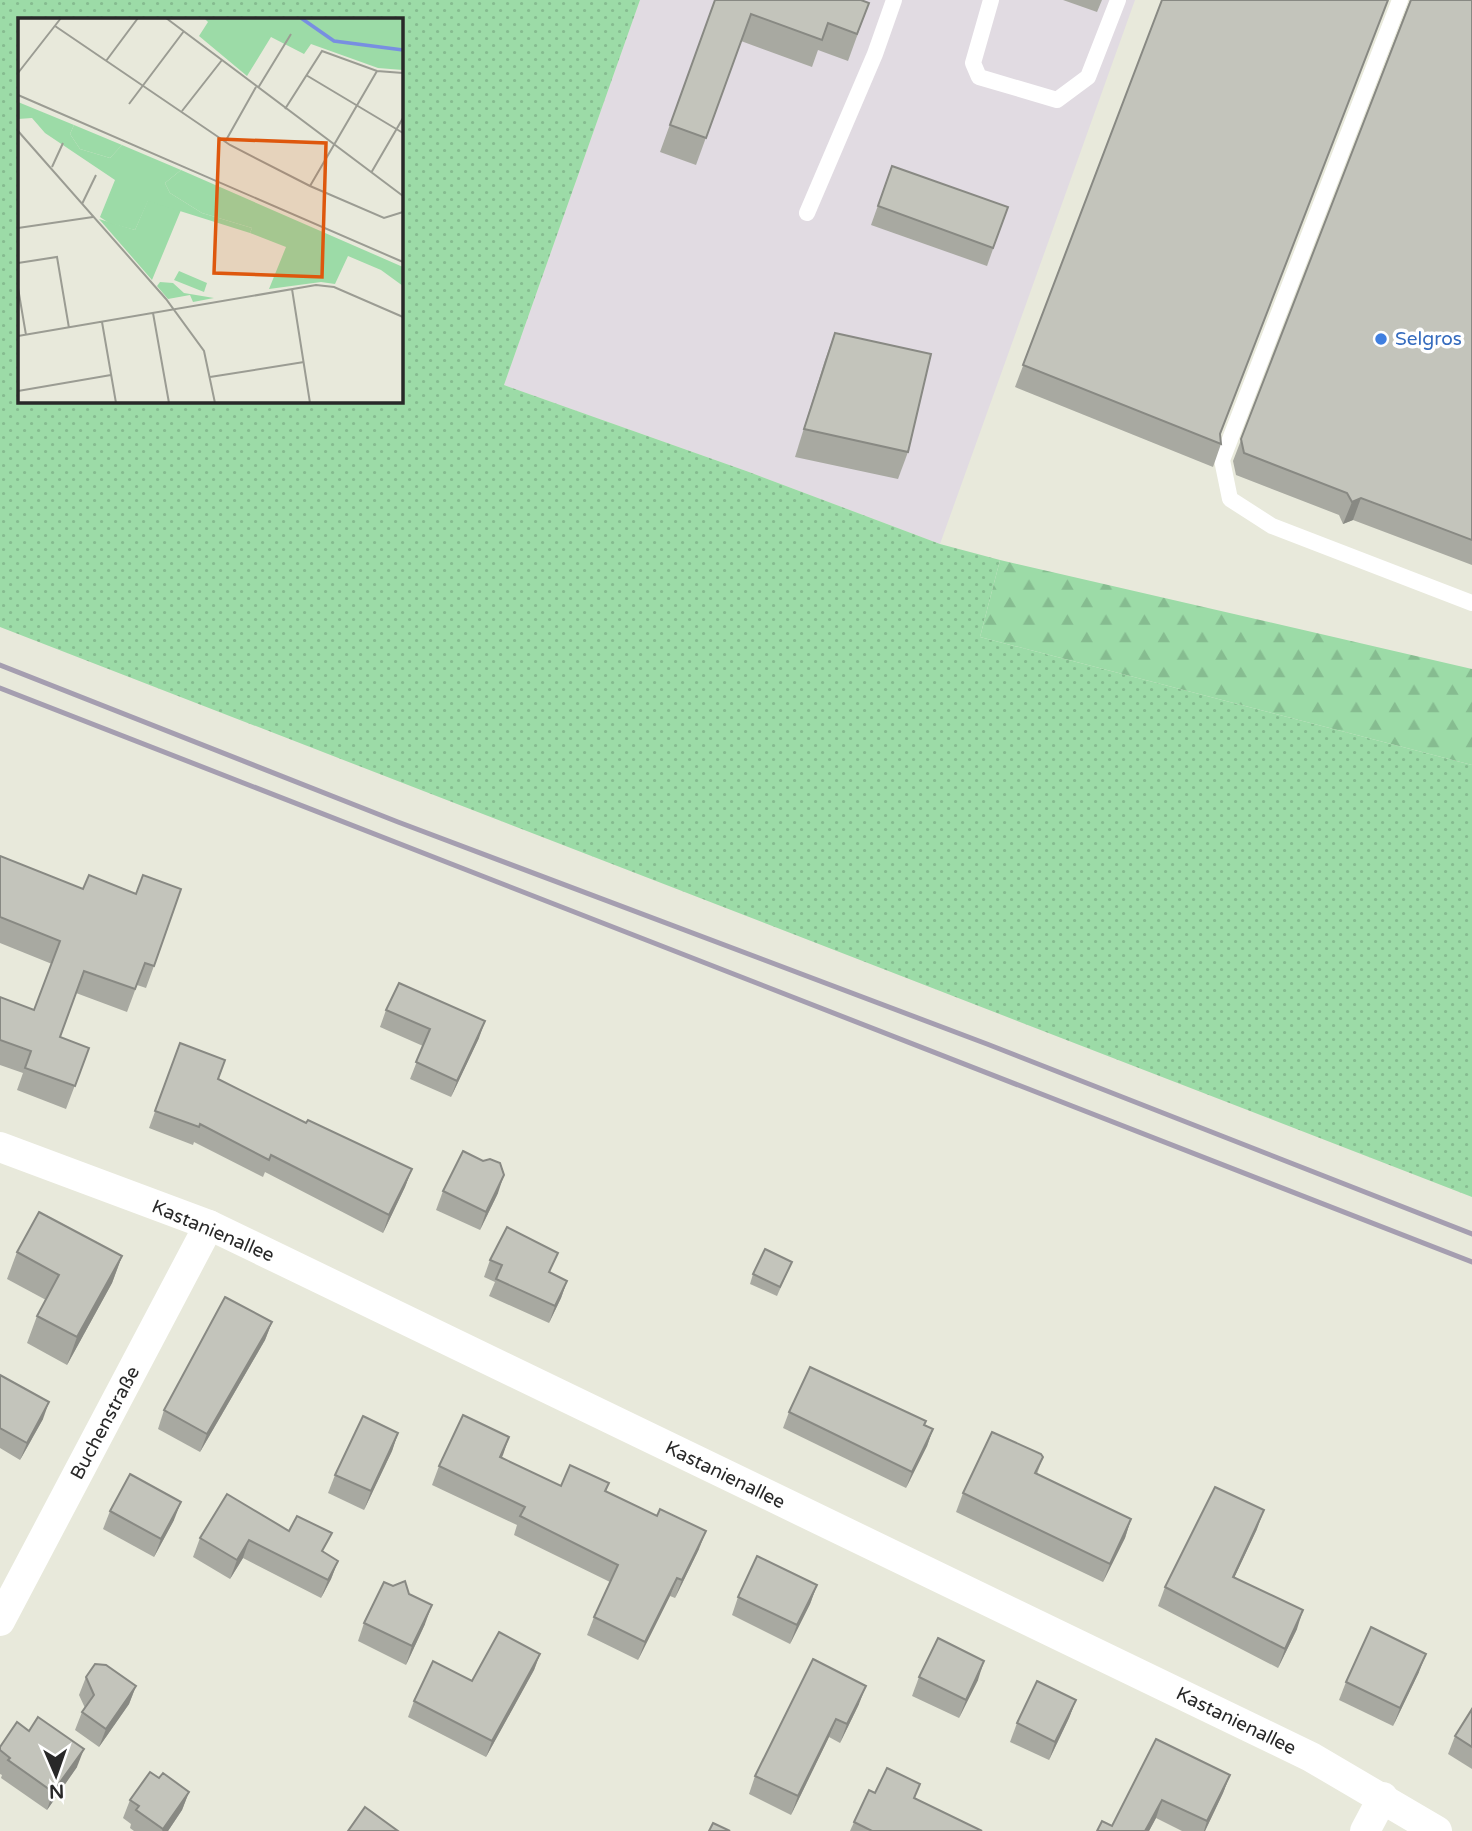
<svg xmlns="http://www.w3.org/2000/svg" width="1472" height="1831" viewBox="0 0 1472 1831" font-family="'Varela Round',sans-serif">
<defs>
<pattern id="grass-dots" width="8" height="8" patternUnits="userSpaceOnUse" patternTransform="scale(1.75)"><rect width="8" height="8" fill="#9cdba7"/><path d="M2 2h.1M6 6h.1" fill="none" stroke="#86bc90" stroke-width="1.8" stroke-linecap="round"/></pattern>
<pattern id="forest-firs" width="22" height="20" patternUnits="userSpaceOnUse" patternTransform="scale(1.75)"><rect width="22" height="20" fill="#9cdba7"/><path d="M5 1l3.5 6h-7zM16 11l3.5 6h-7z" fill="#86bc90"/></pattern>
</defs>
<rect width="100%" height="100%" fill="#e8e9db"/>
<polygon fill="#e1dbe2" points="640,0 1135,0 940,544 749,472 504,385"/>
<path fill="url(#grass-dots)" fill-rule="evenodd" d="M0,0H640L504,385L749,472L940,544L1000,560L980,637L1472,765V1197L0,627ZM19,19H401V401H19Z"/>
<polygon fill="url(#forest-firs)" points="1000,560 1472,669 1472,765 980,637"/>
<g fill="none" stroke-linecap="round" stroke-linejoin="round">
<g stroke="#fff" stroke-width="16">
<polyline points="991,0 973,63 979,77 1057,100 1088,77 1118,0"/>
<polyline points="1400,0 1222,460 1230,499 1272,526 1472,603"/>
<polyline points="807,213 875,54 894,0"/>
</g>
<g stroke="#fff" stroke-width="30">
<polyline points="0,1147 209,1225 1311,1757 1437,1831"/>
<polyline points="0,1621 209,1225"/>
<polyline points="1365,1831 1383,1797"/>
</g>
<g stroke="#a59eb0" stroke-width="5">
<polyline points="0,665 398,822 987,1044 1472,1234"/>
<polyline points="0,688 1472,1262"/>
</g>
</g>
<g fill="#a8a9a1">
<polygon points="715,0 869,3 848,61 818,50 812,67 741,41 696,165 660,152"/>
<polygon points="1063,0 1102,0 1097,12"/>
<polygon points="1162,0 1221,444 1213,467 1015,387"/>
<polygon points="1410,0 1472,0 1472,565 1353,520 1343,524 1339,515 1236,475 1233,461"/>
<polygon points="892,166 1008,207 987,266 871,225"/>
<polygon points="835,333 908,452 898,479 795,457 825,360"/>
<polygon points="0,856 154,966 146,988 137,985 127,1012 76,993 60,1037 89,1048 66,1109 17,1090 23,1073 0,1065 0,997 34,1010 52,964 0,943"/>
<polygon points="386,1010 479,1038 451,1097 410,1079 423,1046 380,1027"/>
<polygon points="180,1043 218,1079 306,1123 412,1169 405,1187 383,1233 265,1172 263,1177 194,1142 193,1145 149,1128"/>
<polygon points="443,1191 498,1193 480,1230 436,1210"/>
<polygon points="17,1252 122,1256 112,1283 67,1365 27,1343 37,1316 46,1300 7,1279"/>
<polygon points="490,1260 550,1273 567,1281 561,1298 549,1323 489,1296 495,1282 484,1277"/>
<polygon points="788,1271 777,1296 750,1284 753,1274"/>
<polygon points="272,1322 265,1340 200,1452 158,1429 164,1410"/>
<polygon points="0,1375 43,1419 20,1460 0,1448"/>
<polygon points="789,1412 924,1425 933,1429 927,1446 906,1488 783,1428"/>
<polygon points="398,1433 392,1451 364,1510 328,1493 335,1475"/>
<polygon points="1043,1457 1037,1474 1131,1519 1125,1538 1103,1582 956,1512 963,1493"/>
<polygon points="502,1458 561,1486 609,1483 606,1492 699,1549 675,1598 670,1596 638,1660 587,1635 594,1617 610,1582 514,1535 517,1525 432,1485 439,1466"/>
<polygon points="227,1494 338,1561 331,1579 321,1598 243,1558 230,1579 193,1557 200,1538"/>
<polygon points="110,1511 174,1520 154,1557 103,1529"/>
<polygon points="1257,1529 1234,1578 1297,1629 1278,1668 1158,1606 1165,1587"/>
<polygon points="817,1585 810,1604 790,1644 732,1615 738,1597"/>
<polygon points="409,1594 425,1624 406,1665 358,1641 364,1623"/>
<polygon points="540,1654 534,1670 486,1757 408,1717 414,1701 472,1681"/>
<polygon points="813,1659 859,1704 840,1743 829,1737 791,1815 749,1794 755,1776"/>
<polygon points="1419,1672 1393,1726 1339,1700 1346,1682"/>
<polygon points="86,1677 136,1686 129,1704 99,1747 75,1730 82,1712 85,1708 79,1695"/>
<polygon points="919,1677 978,1680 959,1718 912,1696"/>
<polygon points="1076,1700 1069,1718 1049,1760 1010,1742 1017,1723"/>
<polygon points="1472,1709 1472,1769 1448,1754 1455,1736"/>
<polygon points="1156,1739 1230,1775 1223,1793 1205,1831 1182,1831 1156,1818 1149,1831 1097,1831 1112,1826"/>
<polygon points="0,1747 77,1767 47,1810 1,1778 2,1775 0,1774"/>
<polygon points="159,1778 189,1792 182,1810 168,1831 134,1831 130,1828 131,1824 123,1818 130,1800"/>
<polygon points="875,1793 915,1798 982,1831 850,1831 854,1822"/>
</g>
<g fill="#888983">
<polygon points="1361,498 1353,520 1343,524 1352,502"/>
<polygon points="485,1021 479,1038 451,1097 457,1081"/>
<polygon points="412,1169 405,1187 383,1233 389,1215"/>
<polygon points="504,1175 498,1193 480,1230 486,1212"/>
<polygon points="122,1256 112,1283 67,1365 77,1337"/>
<polygon points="567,1281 561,1298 549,1323 555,1306"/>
<polygon points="272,1322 265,1340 200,1452 207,1434"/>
<polygon points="49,1402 43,1419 20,1460 27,1443"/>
<polygon points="933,1429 927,1446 906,1488 912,1472"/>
<polygon points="398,1433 392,1451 364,1510 371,1491"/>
<polygon points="509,1437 503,1455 493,1475 500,1457"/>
<polygon points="181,1502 174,1520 154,1557 161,1539"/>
<polygon points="1264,1510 1257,1529 1226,1595 1233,1577"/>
<polygon points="1131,1519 1125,1538 1103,1582 1110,1564"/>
<polygon points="706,1531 699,1549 675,1598 682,1580"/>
<polygon points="249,1540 243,1558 230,1579 237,1560"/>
<polygon points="338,1561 331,1579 321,1598 328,1580"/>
<polygon points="677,1578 670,1596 638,1660 645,1642"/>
<polygon points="817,1585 810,1604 790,1644 797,1625"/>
<polygon points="432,1605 425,1624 406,1665 412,1646"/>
<polygon points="1303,1610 1297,1629 1278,1668 1285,1649"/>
<polygon points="540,1654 534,1670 486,1757 492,1741"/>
<polygon points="1426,1654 1419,1672 1393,1726 1400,1708"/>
<polygon points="984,1661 978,1680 959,1718 966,1700"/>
<polygon points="136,1686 129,1704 99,1747 106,1729"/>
<polygon points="866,1686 859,1704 840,1743 847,1724"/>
<polygon points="1076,1700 1069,1718 1049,1760 1055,1742"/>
<polygon points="836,1719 829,1737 791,1815 798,1796"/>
<polygon points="84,1749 77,1767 47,1810 53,1792"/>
<polygon points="1230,1775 1223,1793 1205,1831 1204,1831 1207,1821"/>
<polygon points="189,1792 182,1810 168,1831 162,1831"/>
<polygon points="1162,1800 1156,1818 1149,1831 1145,1831"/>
</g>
<g fill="#c3c4bb" stroke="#888983" stroke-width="2">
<polygon points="715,0 861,0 869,3 857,34 828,23 822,40 751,14 706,138 670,125"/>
<polygon points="1162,0 1388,0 1220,434 1221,444 1023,365"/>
<polygon points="1411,0 1472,0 1472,540 1361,498 1352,502 1347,493 1244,453 1241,439"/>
<polygon points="892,166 1008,207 993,248 878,206"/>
<polygon points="835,333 931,354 908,452 804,429"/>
<polygon points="0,856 83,889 89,875 136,894 143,875 181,889 154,966 145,963 135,989 84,971 60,1037 89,1048 75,1086 25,1068 31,1051 0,1040 0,997 34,1010 60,941 0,917"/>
<polygon points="399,983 485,1021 457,1081 416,1062 430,1029 386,1010"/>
<polygon points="180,1043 225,1060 218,1079 306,1123 308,1120 412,1169 389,1215 271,1155 269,1160 200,1124 199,1127 155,1111"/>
<polygon points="463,1151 483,1161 490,1159 500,1163 504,1175 486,1212 443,1191"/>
<polygon points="39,1212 122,1256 77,1337 37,1316 59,1275 17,1252"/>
<polygon points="507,1227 558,1253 549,1272 567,1281 555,1306 496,1279 502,1265 490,1260"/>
<polygon points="765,1249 792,1262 780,1287 753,1274"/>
<polygon points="225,1297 272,1322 207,1434 164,1410"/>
<polygon points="810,1367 926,1421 924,1425 933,1429 912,1472 789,1412"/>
<polygon points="0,1375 49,1402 27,1443 0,1428"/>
<polygon points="463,1415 509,1437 500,1457 561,1486 570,1465 609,1483 605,1491 657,1516 660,1509 706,1531 682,1580 677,1578 645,1642 594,1617 618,1565 520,1516 525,1507 439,1466"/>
<polygon points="363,1416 398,1433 371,1491 335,1475"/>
<polygon points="992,1432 1041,1454 1043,1457 1035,1473 1131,1519 1110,1564 963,1493"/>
<polygon points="130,1474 181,1502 161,1539 110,1511"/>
<polygon points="1215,1487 1264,1510 1233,1577 1303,1610 1285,1649 1165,1587"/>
<polygon points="227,1494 289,1531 297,1516 332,1533 322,1551 338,1561 328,1580 249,1540 237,1560 200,1538"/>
<polygon points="757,1556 817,1585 797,1625 738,1597"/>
<polygon points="405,1581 409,1594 432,1605 412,1646 364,1623 384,1582 393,1586"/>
<polygon points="1371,1627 1426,1654 1400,1708 1346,1682"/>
<polygon points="499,1632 540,1654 492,1741 414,1701 433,1661 472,1681"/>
<polygon points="938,1638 984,1661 966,1700 919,1677"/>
<polygon points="813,1659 866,1686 847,1724 836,1719 798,1796 755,1776"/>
<polygon points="95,1664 106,1665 136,1686 106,1729 82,1712 94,1695 86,1677"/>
<polygon points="1037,1681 1076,1700 1055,1742 1017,1723"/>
<polygon points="1472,1709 1472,1747 1455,1736"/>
<polygon points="38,1717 84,1749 53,1792 8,1760 10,1758 0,1750 0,1747 17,1722 29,1731"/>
<polygon points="1156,1739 1230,1775 1207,1821 1162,1800 1145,1831 1097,1831 1102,1821 1112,1826"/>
<polygon points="887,1768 920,1784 914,1798 982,1831 872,1831 854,1822 869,1790 875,1793"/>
<polygon points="150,1772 159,1778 163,1773 189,1792 163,1829 136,1810 139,1806 130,1800"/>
<polygon points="365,1807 398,1831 348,1831"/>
<polygon points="713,1823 730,1831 709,1831"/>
</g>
<circle fill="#3f7fe0" stroke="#fff" stroke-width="2.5" cx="1381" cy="339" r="7"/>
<g text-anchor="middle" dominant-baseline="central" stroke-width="7" stroke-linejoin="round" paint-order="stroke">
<g font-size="19" fill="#366cbe" stroke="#fff" text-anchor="start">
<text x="1395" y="339">Selgros</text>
</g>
<g font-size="19" fill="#282828" stroke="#fff">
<text transform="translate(213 1231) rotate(23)">Kastanienallee</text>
<text transform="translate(105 1423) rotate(-62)">Buchenstraße</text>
<text transform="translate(725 1475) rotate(26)">Kastanienallee</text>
<text transform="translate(1236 1721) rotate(26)">Kastanienallee</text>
</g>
</g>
<g transform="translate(18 18)">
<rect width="385" height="385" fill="#e8e9db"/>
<path d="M186,0H385V52L360,50L293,26L286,36L253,19L229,58L181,18L190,4ZM56,107L104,127L92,140L62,131L52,116ZM163,152L385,249V268L363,252L330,238L317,266L303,264L251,271L268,229L232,215L234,210L184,195L152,175L147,165ZM130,182L163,192L134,262L81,201L117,212ZM161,253L189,265L186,274L156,262ZM142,264L155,265L166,275L196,280L175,284L172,277L150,281L139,268Z" fill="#9cdba7"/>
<path d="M0,84L56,107L52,116L62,131L92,140L104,127L163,152L147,165L152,175L184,195L234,210L232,215L130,183L117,212L91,205L82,199L97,162L27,115L14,100L0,101Z" fill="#9cdba7"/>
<path fill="none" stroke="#788fe1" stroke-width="3.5" d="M283,0L316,23L385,32"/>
<path fill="none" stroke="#9b9c93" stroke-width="2" d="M148,0L385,178M37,8L212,127L292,168L366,200L385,194M88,43L120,0M0,55L43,0M288,57L385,115M240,70L273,16M0,77L385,244M111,86L166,13M267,91L304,33L359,53L385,55M164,93L204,42M0,113L148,281L186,333L197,385M207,124L238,69M34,149L45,125M353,155L385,100M292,168L359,53M64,186L78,157M0,210L75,199M0,245L39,239L51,310M0,270L8,317M274,271L292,385M135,295L151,385M84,304L98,385M0,318L298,267L316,269L385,299M192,359L286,344M0,373L93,357"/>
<path fill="#de570d" fill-opacity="0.15" stroke="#de570d" stroke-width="3.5" d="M201,121L308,125L304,259L196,255Z"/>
<rect width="385" height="385" fill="none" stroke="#282828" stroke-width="3.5"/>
</g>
<g transform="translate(56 1775) rotate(178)" stroke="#ffffff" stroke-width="5" paint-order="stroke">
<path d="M0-5L12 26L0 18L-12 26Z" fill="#282828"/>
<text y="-10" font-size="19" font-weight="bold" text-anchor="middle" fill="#282828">N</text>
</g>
</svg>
